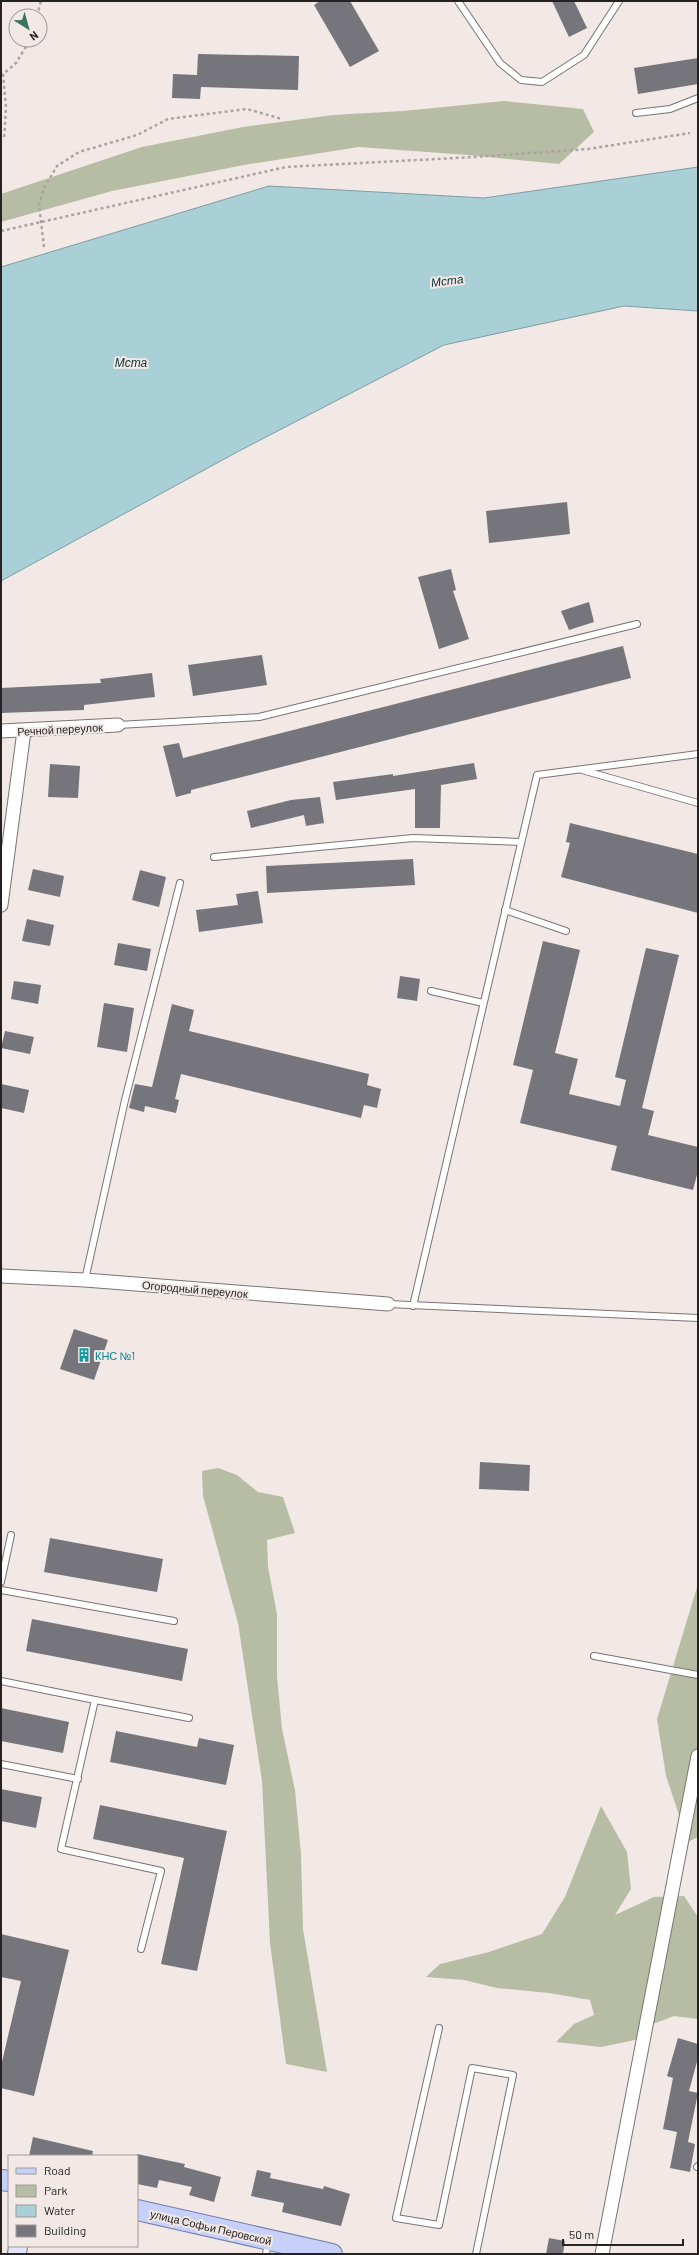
<svg xmlns="http://www.w3.org/2000/svg" width="699" height="2255" viewBox="0 0 699 2255" font-family="Barlow,sans-serif">
<rect width="100%" height="100%" fill="#f2e9e6"/>
<g fill="#b7bca4">
<polygon points="504,101 583,109 594,132 559,164 468,155 359,147 244,165 112,191 1,222 1,194 142,147 243,127 333,115 403,111"/>
<polygon points="218,1468 237,1475 258,1492 283,1497 295,1533 267,1540 268,1567 277,1614 277,1676 282,1729 295,1790 301,1854 303,1929 327,2072 286,2064 270,1943 262,1781 238,1623 203,1496 202,1471"/>
<polygon points="698,1584 698,1837 688,1842 666,1776 657,1719"/>
<polygon points="601,1806 627,1852 631,1889 615,1915 654,1897 684,1896 698,1917 698,2019 674,2016 653,2024 635,2040 601,2047 556,2042 574,2024 594,2015 590,2000 549,1993 497,1988 464,1980 426,1977 440,1964 489,1952 542,1934 565,1897"/>
</g>
<polygon fill="#a8d0d6" stroke="#819ca0" points="698,167 698,311 624,306 444,345 239,451 1,581 1,267 269,186 484,198"/>
<g fill="#77757c">
<polygon points="320,1 350,1 379,51 350,67 314,5"/>
<polygon points="552,1 574,1 587,28 569,37"/>
<polygon points="198,54 299,56 298,90 201,87 200,99 172,98 173,74 197,75"/>
<polygon points="698,58 698,84 638,94 634,68"/>
<polygon points="567,502 570,534 489,543 486,511"/>
<polygon points="451,569 456,590 453,591 469,639 439,649 418,577"/>
<polygon points="589,602 594,622 569,630 561,611"/>
<polygon points="623,646 631,678 191,790 191,793 176,797 163,746 179,743 183,758"/>
<polygon points="262,655 267,685 193,696 188,665"/>
<polygon points="152,673 155,697 84,705 84,710 1,713 1,688 101,683 100,679"/>
<polygon points="474,763 477,779 441,785 440,828 415,828 415,789 336,800 333,782 393,774 393,776"/>
<polygon points="50,764 80,766 78,798 48,797"/>
<polygon points="320,797 324,823 306,826 304,815 251,828 247,811 291,800"/>
<polygon points="570,823 698,854 698,913 561,877 570,843 566,842"/>
<polygon points="413,859 415,885 267,893 266,866"/>
<polygon points="33,869 64,876 60,897 28,890"/>
<polygon points="140,870 166,877 159,907 132,900"/>
<polygon points="258,891 263,923 199,932 196,910 238,905 236,894"/>
<polygon points="27,919 54,925 50,946 22,941"/>
<polygon points="543,941 580,950 555,1053 578,1059 569,1094 620,1106 626,1080 615,1077 646,948 679,955 642,1108 654,1111 648,1135 698,1147 698,1171 693,1190 611,1170 617,1146 520,1123 533,1070 513,1065"/>
<polygon points="118,943 151,949 147,971 114,965"/>
<polygon points="400,976 420,979 417,1001 397,998"/>
<polygon points="14,981 41,985 38,1004 11,999"/>
<polygon points="104,1003 134,1008 127,1052 97,1047"/>
<polygon points="172,1004 194,1010 189,1031 369,1074 367,1085 381,1089 377,1108 364,1105 361,1118 181,1074 175,1099 179,1100 176,1113 145,1106 144,1112 129,1108 135,1084 152,1087"/>
<polygon points="5,1031 34,1037 30,1054 1,1048"/>
<polygon points="1,1084 29,1090 24,1113 1,1108"/>
<polygon points="74,1329 108,1340 94,1380 60,1369"/>
<polygon points="480,1462 530,1465 529,1491 479,1489"/>
<polygon points="50,1538 163,1559 157,1592 44,1572"/>
<polygon points="32,1619 188,1649 182,1681 26,1651"/>
<polygon points="1,1708 69,1722 63,1753 1,1741"/>
<polygon points="116,1731 197,1747 199,1738 234,1745 226,1785 110,1762"/>
<polygon points="1,1789 42,1797 36,1828 1,1821"/>
<polygon points="100,1805 227,1831 197,1971 161,1964 184,1858 93,1839"/>
<polygon points="1,1934 69,1950 34,2096 1,2088 1,2066 21,1981 1,1977"/>
<polygon points="678,2038 698,2044 698,2058 689,2091 698,2093 688,2142 695,2144 690,2172 670,2168 677,2132 663,2129 673,2078 667,2076"/>
<polygon points="33,2137 93,2151 92,2156 29,2156"/>
<polygon points="137,2154 185,2164 184,2167 221,2177 214,2202 189,2195 192,2187 159,2180 157,2188 137,2184"/>
<polygon points="257,2170 271,2173 270,2178 323,2189 324,2186 350,2194 341,2226 282,2212 284,2203 251,2196"/>
<polygon points="549,2238 565,2241 563,2254 546,2254"/>
</g>
<g fill="none" stroke-linecap="round" stroke-linejoin="round">
<defs>
<g id="service">
<polyline points="458,1 500,63 521,80 542,82 584,55 619,1"/>
<polyline points="636,113 670,109 698,98"/>
<polyline points="118,725 259,717 637,624"/>
<polyline points="582,770 698,803"/>
<polyline points="214,857 413,838 521,842"/>
<polyline points="505,910 566,931"/>
<polyline points="431,991 483,1003"/>
<polyline points="85,1280 125,1100 180,883"/>
<polyline points="388,1304 698,1318"/>
<polyline points="413,1306 537,775 698,754"/>
<polyline points="1,1582 11,1535"/>
<polyline points="1,1590 174,1621"/>
<polyline points="594,1656 698,1675"/>
<polyline points="1,1681 95,1700 61,1849 161,1871 141,1949"/>
<polyline points="95,1700 189,1718"/>
<polyline points="1,1764 78,1779"/>
<polyline points="439,2028 396,2218 439,2225 472,2068 513,2075 476,2254"/>
<polyline points="697,2167 698,2166"/>
<polyline points="266,2254 268,2242"/>
</g>
<g id="minor">
<polyline points="1,731 118,725"/>
<polyline points="1,905 24,731"/>
<polyline points="1,1276 85,1280 388,1304"/>
<polyline points="602,2254 698,1756"/>
</g>
<polyline id="secondary" points="17,2254 18,2246"/>
<g id="primary">
<polyline points="1,2180 9,2181"/>
<polyline points="137,2210 332,2254"/>
</g>
</defs>
<use href="#service" stroke="#7b7371" stroke-width="8"/>
<use href="#minor" stroke="#7b7371" stroke-width="15"/>
<use href="#secondary" stroke="#7b7371" stroke-width="20"/>
<use href="#primary" stroke="#767eaa" stroke-width="22"/>
<g stroke="#aaa4a1" stroke-width="2.5" stroke-dasharray="3 3" stroke-linecap="butt">
<polyline points="37,16 41,1"/>
<polyline points="3,74 6,107 4,140"/>
<polyline points="1,76 16,63 30,40"/>
<polyline points="1,231 286,167 474,157 588,149 690,133"/>
<polyline points="44,247 39,205 44,188 57,166 79,152 137,135 168,119 247,109 282,119"/>
</g>
<use href="#service" stroke="#fff" stroke-width="6"/>
<use href="#minor" stroke="#fff" stroke-width="13"/>
<use href="#secondary" stroke="#e3e7fc" stroke-width="18"/>
<use href="#primary" stroke="#c7d0f8" stroke-width="20"/>
</g>
<defs>
<symbol id="building-bare" viewBox="-9 -9 18 18"><path d="M-4-6H4V6H1V3H-1V6H-4ZM-2.5-4.3h1.7v1.8h-1.7ZM.8-4.3h1.7v1.8H.8ZM-2.5-1h1.7V.8h-1.7ZM.8-1h1.7V.8H.8Z" fill="#0f9aa8" stroke="#f2e9e6" stroke-width="2.5" paint-order="stroke"/></symbol>
</defs>
<g fill-rule="evenodd">
<use href="#building-bare" x="74" y="1345" width="20" height="20"/>
</g>
<g text-anchor="middle" dominant-baseline="central" stroke-width="4" stroke-linejoin="round" paint-order="stroke">
<g font-size="11" fill="#252221" stroke="#f2e9e6">
<text transform="translate(60 729) rotate(-3)">Речной переулок</text>
<text transform="translate(195 1289) rotate(5)">Огородный переулок</text>
<text transform="translate(211 2227) rotate(13)">улица Софьи Перовской</text>
</g>
<g font-size="11" fill="#0d838f" stroke="#f2e9e6" text-anchor="start">
<text x="95" y="1355">КНС №1</text>
</g>
<g font-size="12" font-style="italic" fill="#093137" stroke="#f2e9e6">
<text transform="translate(447 280) rotate(-7)">Мста</text>
<text x="131" y="362">Мста</text>
</g>
</g>
<rect width="699" height="2255" fill="none" stroke="#252221" stroke-width="4"/>
<rect x="8" y="2155" width="130" height="92" fill="#f2e9e6" stroke="#a09997"/>
<rect x="16" y="2168" width="20" height="6" fill="#c7d0f8" stroke="#a09997"/>
<text x="44" y="2175" font-size="12" fill="#252221">Road</text>
<rect x="16" y="2185" width="20" height="12" fill="#b7bca4" stroke="#a09997"/>
<text x="44" y="2195" font-size="12" fill="#252221">Park</text>
<rect x="16" y="2205" width="20" height="12" fill="#a8d0d6" stroke="#a09997"/>
<text x="44" y="2215" font-size="12" fill="#252221">Water</text>
<rect x="16" y="2225" width="20" height="12" fill="#77757c" stroke="#a09997"/>
<text x="44" y="2235" font-size="12" fill="#252221">Building</text>
<g transform="translate(28 28) rotate(143)"><circle r="19" fill="#f2e9e6" stroke="#a09997"/>
<path d="M0-3L7 15L0 10L-7 15Z" fill="#377563"/>
<text y="-6" font-size="11" font-weight="bold" text-anchor="middle" fill="#252221">N</text>
</g>
<path d="M563 2239v6h120v-6" fill="none" stroke="#252221" stroke-width="2"/>
<text x="569" y="2239" font-size="12" fill="#252221" stroke="#f2e9e6" stroke-width="3" paint-order="stroke">50 m</text>
</svg>
